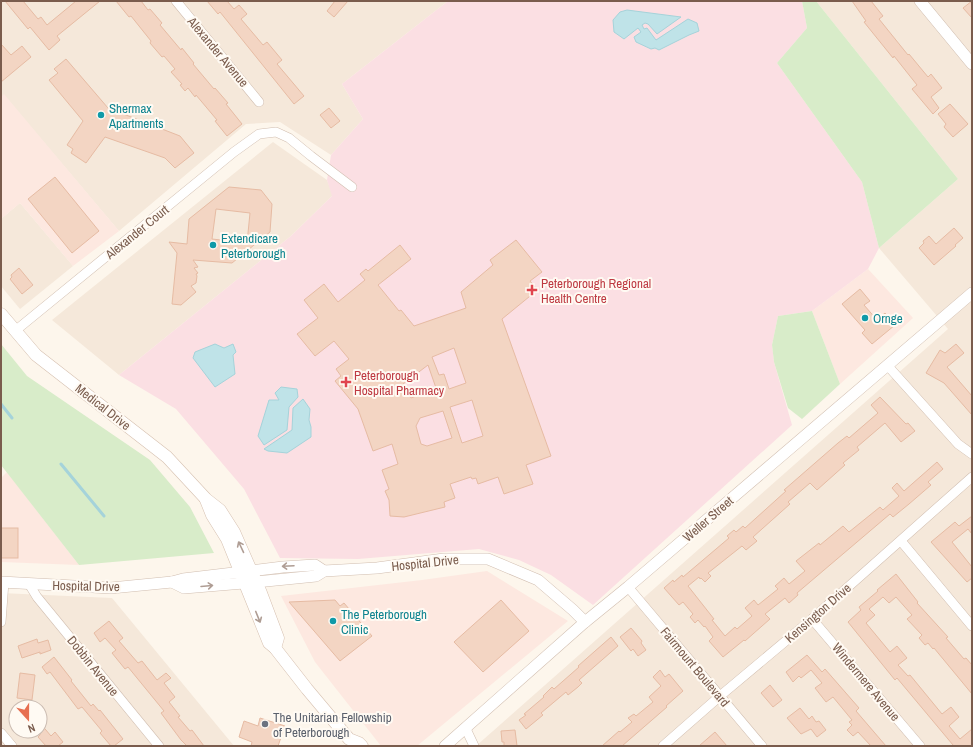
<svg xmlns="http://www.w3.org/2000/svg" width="973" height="747" viewBox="0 0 973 747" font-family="'Archivo Narrow',sans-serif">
<rect width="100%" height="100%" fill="#fdf6ec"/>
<g fill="#f5e8da" fill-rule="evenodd">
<polygon points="1,1 448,1 342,84 363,119 331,155 280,122 246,124 119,231 4,95 1,97"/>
<polygon points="816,1 972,1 972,746 476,746 948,329 879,248 958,179"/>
<polygon points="273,142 327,180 333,195 291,236 119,375 52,320"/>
<polygon points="20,203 73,266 20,309 1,286 1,219"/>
<path d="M1,593L112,598L234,746H1ZM16,707H40V731H16Z"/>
</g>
<g fill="#fde8e0">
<polygon points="4,94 119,231 73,266 20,203 1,219 1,97"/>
<polygon points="868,269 913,318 840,384 812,311"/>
<polygon points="7,472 79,565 1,562 1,478"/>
<polygon points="487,571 568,621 417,746 381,746 315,662 281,596 422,580"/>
</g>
<polygon fill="#fbdfe3" points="448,1 802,1 807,28 777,63 862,182 879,248 868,269 812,311 778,316 772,345 774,362 792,425 593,605 551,575 519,560 479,549 358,559 280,558 244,489 176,409 119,375 291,236 332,196 327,180 331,155 363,119 342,84"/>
<g fill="#d8ecc9">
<polygon points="802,1 816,1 958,179 879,248 862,182 777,63 807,28"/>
<polygon points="812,311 840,384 802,419 788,408 774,362 772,345 778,316"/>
<polygon points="1,344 27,376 150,460 190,507 214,553 79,565 1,465"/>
</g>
<g fill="#bfe3e8" stroke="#a5d3da">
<polygon points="627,10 681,17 657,34 648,24 645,23 642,25 644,29 647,28 656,40 688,19 697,23 699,31 689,35 659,50 655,48 651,49 636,42 634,37 641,32 638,28 624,39 614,32 613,20 620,12"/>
<polygon points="215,344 224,348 233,344 236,352 233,355 235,374 215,387 193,358 195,352"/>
<polygon points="281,387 297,389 298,397 289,407 287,430 264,445 258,436 269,400 279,400 275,393"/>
<polygon points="303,399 310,409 309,420 311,427 311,437 287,453 268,451 264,449 292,430 293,408"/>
</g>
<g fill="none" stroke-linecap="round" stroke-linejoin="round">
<g stroke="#a5d3da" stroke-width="3">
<polyline points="1,404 12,418"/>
<polyline points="61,464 104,516"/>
</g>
</g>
<g fill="#f3d5c3" stroke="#e6bba3" fill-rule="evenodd">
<polygon points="5,1 23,1 38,19 41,17 47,25 76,1 100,1 57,36 60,40 49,50 30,27 28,29"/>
<polygon points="116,1 141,1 148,10 150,9 162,23 160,25 181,50 182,48 194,63 193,64 214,89 215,88 228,103 226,104 242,124 227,136 215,121 217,120 196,95 195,97 188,88 185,91 180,85 182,84 171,72 175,69 164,56 162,57 150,43 151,41 131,16 129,17"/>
<polygon points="207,1 227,1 234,9 239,5 247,14 241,19 263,45 267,42 282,60 277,64 304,96 294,104 220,12 218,14"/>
<polygon points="335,1 348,1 334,17 327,11"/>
<polygon points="852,1 871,1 883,16 879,19 908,55 909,54 928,77 931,74 942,88 931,97 939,108 933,114 912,89 917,85 894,56 893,58 864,22 866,21"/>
<polygon points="972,1 972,18 963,8"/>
<polygon points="1,44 11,55 22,46 31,57 1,82"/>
<polygon points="66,59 108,108 180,136 194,153 175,168 165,158 105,137 86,163 71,153 73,149 67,145 83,121 49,80 58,73 54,69"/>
<polygon points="950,104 968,124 953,137 944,127 946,124 938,114"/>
<polygon points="329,108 340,121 331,128 320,115"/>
<polygon points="55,177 99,231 72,253 28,199"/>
<path d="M229,187L261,190L272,204L270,232L232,263L193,260L198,267L194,268L198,273L196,274L197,276L196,283L191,286L196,292L181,305L172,304L177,253L169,242L187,244L189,219ZM216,209L250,213L247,243L212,239Z"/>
<polygon points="954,228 963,238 955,245 956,246 934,265 919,248 924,243 923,241 929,236 936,244"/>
<path d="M516,240L542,272L530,281L535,287L532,289L535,292L502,319L551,456L526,465L533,484L504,494L498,477L478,484L476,478L472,479L471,477L450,484L455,498L444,502L445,507L404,517L390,516L389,500L385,491L389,489L382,470L398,464L392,444L373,451L358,409L335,381L341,376L336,369L349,359L334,341L315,356L297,334L318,318L304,300L324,284L338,302L365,280L360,274L366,269L368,271L400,245L411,259L378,285L399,311L401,310L414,326L466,308L461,292L493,265L490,260ZM454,348L466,383L449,389L444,374L439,375L432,357ZM428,365L436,388L411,398L403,384ZM472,400L483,436L462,443L450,407ZM443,411L452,438L427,446L421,444L416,426L420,418Z"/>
<polygon points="19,268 33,285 22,294 10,279 12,277 11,275"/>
<polygon points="860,289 870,301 864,305 877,320 885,313 895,325 872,344 862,333 865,330 842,304"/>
<polygon points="956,344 964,353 947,367 972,396 972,415 944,383 926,373 940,350 945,353"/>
<polygon points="880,397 906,424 908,423 915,431 901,442 885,423 857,447 859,450 843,463 845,465 817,490 810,483 788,502 790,504 753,537 757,541 746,550 742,546 708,573 711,576 705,582 701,578 700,579 699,577 688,586 714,619 712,620 725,636 735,627 737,629 752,616 745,608 754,600 758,605 778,589 775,586 784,578 789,584 805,571 796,561 805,554 819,543 820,545 843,526 849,532 880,507 883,510 899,496 892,488 897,483 904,491 937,462 943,469 928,482 931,485 909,504 893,517 890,514 797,593 798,595 789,603 785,598 765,614 770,619 745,641 744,640 723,657 709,641 713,637 705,626 704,627 698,620 695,623 690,617 693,614 683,602 679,605 664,588 673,580 674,582 682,575 683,577 729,538 727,536 734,530 736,532 743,526 745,528 786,491 784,490 838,443 847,436 849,438 878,413 871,405"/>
<polygon points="972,516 972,534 968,529 952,542 972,567 972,578 967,582 931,542 955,522 959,526"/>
<rect x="1" y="528" width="17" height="30"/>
<polygon points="896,574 918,602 917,603 948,637 946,638 964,659 966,658 972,665 972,694 934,648 933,649 928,643 925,645 919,638 922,635 907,619 912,615 896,597 889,603 883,597 869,609 875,615 866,623 890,652 897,646 907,658 898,665 908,676 910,675 942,714 951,707 959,717 949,726 960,739 972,729 972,746 952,746 953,745 897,678 895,680 882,664 848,622 861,610 859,607 878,591 877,590"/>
<polygon points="335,600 340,606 344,603 372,636 340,661 289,602"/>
<polygon points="501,600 529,631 483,672 454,642"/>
<polygon points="109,621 123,638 119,641 138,663 142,661 157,680 166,673 171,678 164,683 175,697 169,702 180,716 178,717 190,731 192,730 204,746 187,746 181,740 161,713 164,711 128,667 125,669 112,653 116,650 105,638 100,642 94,633"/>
<polygon points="631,628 642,641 641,643 646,650 638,656 633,649 631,651 620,637"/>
<polygon points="611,637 618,646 579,680 582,683 578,687 568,695 566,692 541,713 543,715 526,729 519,720 526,715 524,714 544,697 543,696 552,687 554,689 579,667 578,666"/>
<polygon points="37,639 38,643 48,640 51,650 40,654 40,652 22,658 18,646"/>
<polygon points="807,655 822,672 825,669 859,708 856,711 886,746 871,746 858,732 853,736 847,730 852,725 849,722 852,720 833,697 826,702 815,688 822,683 811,670 801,678 799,676 793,682 786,672"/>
<polygon points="54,657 72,680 71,681 91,706 93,704 99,711 100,710 123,739 114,746 111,746 100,733 102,731 82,707 78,709 50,672 47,674 42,667"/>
<polygon points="660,670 665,677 669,674 683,691 666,706 667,707 622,746 602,746 619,731 620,732 632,722 628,718 634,714 636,716 653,702 649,697 661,686 653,677"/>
<polygon points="20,673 35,675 32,700 17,698"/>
<polygon points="770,685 782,700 773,707 761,693"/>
<polygon points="800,708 809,719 812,716 816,722 819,721 826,730 817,737 811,729 801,734 787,718"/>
<polygon points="260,718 285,726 278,746 251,746 252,742 239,737 244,721 258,726"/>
<polygon points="40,723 51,736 55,732 63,742 58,746 46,746 38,737 40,735"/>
<polygon points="515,730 517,746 504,746 504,742 502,742 501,731"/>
<polygon points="715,732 727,746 699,746"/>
</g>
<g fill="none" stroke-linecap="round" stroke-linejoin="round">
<defs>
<g id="minor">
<polyline points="176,1 259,102"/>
<polyline points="15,331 234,152 259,134 276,132 289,138 311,156 352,187"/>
<polyline points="887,365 958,444 972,454"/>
<polyline points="901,541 972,626"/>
<polyline points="29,584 37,597 159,746"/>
<polyline points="628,587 762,746"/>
<polyline points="812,619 920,746"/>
<polyline points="1,622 4,582"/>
<polyline points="466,729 474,746"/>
<polyline points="1,733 12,746"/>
<polyline points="663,746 720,696 812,619 972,477"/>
</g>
<g id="tertiary">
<polyline points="920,1 972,64"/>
<polyline points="1,582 111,588 172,582 183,579 283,567 315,565 324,571"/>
<polyline points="172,582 184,588 256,582 316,576 324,571 377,568 444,559 488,559 538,580 573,610 585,622"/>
<polyline points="445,746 585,622 628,587 972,293"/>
</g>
<g id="secondary">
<polyline points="1,314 36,355 167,457 206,499 220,510 234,532 261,593 278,638 275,648"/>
<polyline points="206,500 212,515 227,539 269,643 275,648 307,689 349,739 359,743 362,746"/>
</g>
</defs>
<use href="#minor" stroke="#d1beb0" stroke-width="10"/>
<use href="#tertiary" stroke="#d1beb0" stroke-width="12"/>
<use href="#secondary" stroke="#d6c0b0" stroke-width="13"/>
<use href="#minor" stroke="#fff" stroke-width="9"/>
<use href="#tertiary" stroke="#fff" stroke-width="11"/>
<use href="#secondary" stroke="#fff" stroke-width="12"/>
</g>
<defs><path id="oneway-shaft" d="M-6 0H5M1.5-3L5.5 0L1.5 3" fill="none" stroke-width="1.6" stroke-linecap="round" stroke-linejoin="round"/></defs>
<g stroke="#af9d94">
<use href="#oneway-shaft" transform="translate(241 547) rotate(-115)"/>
<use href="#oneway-shaft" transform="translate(288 566) rotate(177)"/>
<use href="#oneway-shaft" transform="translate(207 586) rotate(-5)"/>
<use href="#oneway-shaft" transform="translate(258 617) rotate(68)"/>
</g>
<g fill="#0f9aa8" stroke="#fffaf3" stroke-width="1.5">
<circle cx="101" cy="115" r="4"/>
<circle cx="213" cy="245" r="4"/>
<circle cx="865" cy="318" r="4"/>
<circle cx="333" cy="621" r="4"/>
</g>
<g fill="#e0444e" stroke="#fffaf3" stroke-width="1.5">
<path d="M530 284h4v4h4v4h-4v4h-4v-4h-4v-4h4z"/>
<path d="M344 376h4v4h4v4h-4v4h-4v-4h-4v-4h4z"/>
</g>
<circle fill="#6b7280" stroke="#fffaf3" stroke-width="1.5" cx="265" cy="724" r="4"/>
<g text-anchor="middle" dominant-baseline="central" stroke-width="4" stroke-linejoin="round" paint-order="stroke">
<g font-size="13" fill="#7a5c4d" stroke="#fffaf3">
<text transform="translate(218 52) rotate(50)">Alexander Avenue</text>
<text transform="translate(137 232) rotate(-39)">Alexander Court</text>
<text transform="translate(103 407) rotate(38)">Medical Drive</text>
<text transform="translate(708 519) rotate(-41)">Weller Street</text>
<text transform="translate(425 563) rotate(-6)">Hospital Drive</text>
<text transform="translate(86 586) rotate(1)">Hospital Drive</text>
<text transform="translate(818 613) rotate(-41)">Kensington Drive</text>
<text transform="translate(93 666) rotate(51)">Dobbin Avenue</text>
<text transform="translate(695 667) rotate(50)">Fairmount Boulevard</text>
<text transform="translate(866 682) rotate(50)">Windermere Avenue</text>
</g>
<g font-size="13" fill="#0d838f" stroke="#fffaf3" text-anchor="start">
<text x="109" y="108">Shermax<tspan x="109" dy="15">Apartments</tspan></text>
<text x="221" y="238">Extendicare<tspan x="221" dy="15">Peterborough</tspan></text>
<text x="873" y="318">Ornge</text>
<text x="341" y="614">The Peterborough<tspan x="341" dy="15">Clinic</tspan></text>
</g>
<g font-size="13" fill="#be3a42" stroke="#fffaf3" text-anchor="start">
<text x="541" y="283">Peterborough Regional<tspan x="541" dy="15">Health Centre</tspan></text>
<text x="354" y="375">Peterborough<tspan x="354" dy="15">Hospital Pharmacy</tspan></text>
</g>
<g font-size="13" fill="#5b616d" stroke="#fffaf3" text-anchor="start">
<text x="273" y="717">The Unitarian Fellowship<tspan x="273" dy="15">of Peterborough</tspan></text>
</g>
</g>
<rect width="973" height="747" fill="none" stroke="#7a5c4d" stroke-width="4"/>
<g transform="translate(28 719) rotate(159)"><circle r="19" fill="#fffaf3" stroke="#cabbb1"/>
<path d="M0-3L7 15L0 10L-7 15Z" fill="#e76f51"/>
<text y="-6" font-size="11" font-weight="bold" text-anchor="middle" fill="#7a5c4d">N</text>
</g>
</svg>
